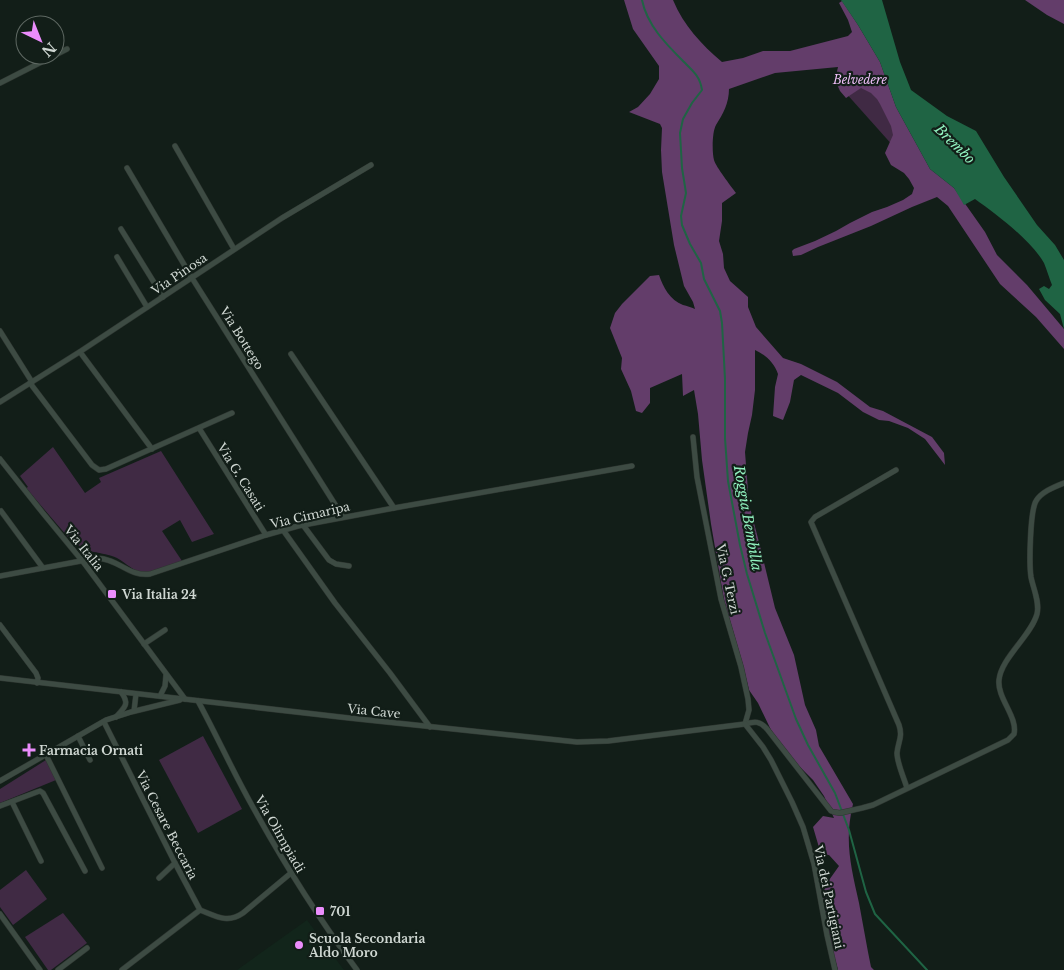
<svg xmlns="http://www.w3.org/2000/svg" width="1064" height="970" viewBox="0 0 1064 970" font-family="'Libre Baskerville',serif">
<rect width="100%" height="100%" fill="#121e18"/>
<polygon fill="#12251b" points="307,920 344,970 237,970"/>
<g fill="#402a44">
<polygon points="861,34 928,185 836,82"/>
<path d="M53,447L85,493L101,482L99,478L161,451L214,534L192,542L180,520L162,531L182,561C174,564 152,573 145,573C134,572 126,563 117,558C102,551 85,554 73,543L26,488L28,487L20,476Z"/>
<polygon points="203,736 242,809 198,833 159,760"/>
<polygon points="46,760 56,780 0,803 0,789"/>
<polygon points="26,870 47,899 13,925 0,907 0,890"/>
<polygon points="63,913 87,943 51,970 48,970 25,937"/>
</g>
<g fill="#633d6a">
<path d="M624,0H673C684,26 701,44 722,62L743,58L763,51H790L848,36L852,32L848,20L839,3L842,1L858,25L880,62L896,107L930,169L954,188L985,232L997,255L1027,285L1064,329V349L1036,317L1000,284L948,206L937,197L912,207L871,226L818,247L801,255L793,256L792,251L794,249L815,241L836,231L850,223L872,212L887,207L903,200L912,194L914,188L909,179L904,173L891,165L885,153L893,135L891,126L880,104L877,99L871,93L861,88L846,98L840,91L835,80L838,67L775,73L729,89C729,103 723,114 716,125C712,132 712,153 714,160C716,167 731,186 736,193L722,203V221L719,241L723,254L724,268L730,281L748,297V307L756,327L783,358L801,364L837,382L870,407L883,411L932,437L944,453L945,465L925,439L908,428L889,421L879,420L863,412L838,393L801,375L794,380L790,402L783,420L773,416L775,387L778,374C774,363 766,355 755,350V390L752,415L748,433L745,452L749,504L760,546L775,608L794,655L805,705L816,730L819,746L853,804C844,841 851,867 859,903C862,919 865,936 868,952L871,967L874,970H838L830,941L822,890L839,866L829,855H820L818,844L813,827L823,816L834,818L824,796L813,780L785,752L771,730L758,703L749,690L743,665L724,600L711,524L702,460L698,414L694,390L683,396L682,374L650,388V403L642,413L636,411L631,391L621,369L622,358L610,328L615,313L622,304L650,276L659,275C663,287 670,300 683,305C687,306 691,307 695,309L693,302L684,286L674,245L662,172L661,150L662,128L660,124L629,112L638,107L650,94L659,79V66L633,29Z"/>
<polygon points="1025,0 1064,0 1064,24 1047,15"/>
</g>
<path fill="#1f6444" d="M841,0H882L900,62L911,90L947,116L976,131L1004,177L1037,225L1055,245L1064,260V329L1060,314L1045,300L1039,289L1044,286L1049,289L1052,285C1049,278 1047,270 1044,263C1031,240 996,214 975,199L964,205L954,188L930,169L896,107L880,62L858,25Z"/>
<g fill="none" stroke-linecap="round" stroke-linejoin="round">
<path stroke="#1f6444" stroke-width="2" d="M642,0C647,25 666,44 683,61C693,71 700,76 702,90L692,103L683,119L680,133L682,168L686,193L681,216L682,225L690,244L701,263L704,279L720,311L722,323L725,379V438L728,481L740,545L747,574L765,633L796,719L808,745L835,793L849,830L866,892L875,914L927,970"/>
<defs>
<g id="street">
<polyline points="0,83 67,49"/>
<polyline points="175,146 234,249"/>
<polyline points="127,168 192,278 343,517"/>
<polyline points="121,229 163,297"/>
<polyline points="117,257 147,307"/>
<polyline points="0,331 32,382"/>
<polyline points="80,352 152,449"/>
<polyline points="291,354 394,508"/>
<polyline points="30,383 92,465 99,470 106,469 232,413"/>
<polyline points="0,402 81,351 282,218 371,165"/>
<polyline points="199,428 266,535"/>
<polyline points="693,437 697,477 721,599 741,667 748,699 749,710 745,724"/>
<polyline points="0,459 42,512 84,563 185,699"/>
<path d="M896,470L815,517L811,522L899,725C903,737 898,742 897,753C897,763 904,778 907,788"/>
<polyline points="1,511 43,568"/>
<polyline points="303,525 329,560 336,564 349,566"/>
<polyline points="283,530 335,603 390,673 430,727"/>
<path d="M0,576L97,558C119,559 129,577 150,574L266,535L298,526L394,508L632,466"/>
<polyline points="0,625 36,673 38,678 37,683"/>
<polyline points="144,644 165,630"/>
<path d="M0,678L349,718L577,742L608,741L745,724C755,721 760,721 767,729L831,811L834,812L840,813L862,808L873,805L1008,740L1014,734C1018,717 997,698 999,680C1001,658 1031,636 1037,614C1040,602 1033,588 1031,577C1029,564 1030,511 1036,501C1041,492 1054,487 1064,483"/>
<polyline points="160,696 165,686 166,675"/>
<path d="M198,701C217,736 234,774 254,809C285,865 319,919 357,970"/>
<polyline points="134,711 136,694"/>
<path d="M116,717C125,707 130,704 121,692"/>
<polyline points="104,722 175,863 200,910"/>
<polyline points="745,724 763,747 771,760 792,802 803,827 814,864 827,935 835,970"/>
<polyline points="78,736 90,760"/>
<polyline points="46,755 102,868"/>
<polyline points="0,781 106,720 131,712 180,700"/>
<polyline points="12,802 41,861"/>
<polyline points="0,806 37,792 40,791 43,793 85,871"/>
<polyline points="159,878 175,863"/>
<polyline points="0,914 40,970"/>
<polyline points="58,970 87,948"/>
<path d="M122,970L200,910C216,916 227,924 243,913L291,873"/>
</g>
</defs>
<use href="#street" stroke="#2e3631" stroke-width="6"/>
<use href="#street" stroke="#3d4b43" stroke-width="5"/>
</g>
<g fill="#eb8dfc" stroke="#121e18" stroke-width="2">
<rect x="107" y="589" width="10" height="10" rx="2.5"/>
<path d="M26.5 742.5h5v5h5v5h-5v5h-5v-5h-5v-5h5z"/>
<rect x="315" y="906" width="10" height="10" rx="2.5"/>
<circle cx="299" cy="945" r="5"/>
</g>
<g text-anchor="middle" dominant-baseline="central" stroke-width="4.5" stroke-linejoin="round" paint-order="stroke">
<g font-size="12" font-style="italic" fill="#efbff8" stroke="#121e18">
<text x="860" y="79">Belvedere</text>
</g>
<g font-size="12" fill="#cfd7d2" stroke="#121e18">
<text transform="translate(179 274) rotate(-34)">Via Pinosa</text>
<text transform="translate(242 338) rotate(58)">Via Bottego</text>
<text transform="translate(241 477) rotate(58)">Via G. Casati</text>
<text transform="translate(310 515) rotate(-13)">Via Cimaripa</text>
<text transform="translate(84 548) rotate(51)">Via Italia</text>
<text transform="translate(728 579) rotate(78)">Via G. Terzi</text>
<text transform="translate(374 711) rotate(6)">Via Cave</text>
<text transform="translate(167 825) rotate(63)">Via Cesare Beccaria</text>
<text transform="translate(280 834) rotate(60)">Via Olimpiadi</text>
<text transform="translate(829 897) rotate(78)">Via dei Partigiani</text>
</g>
<g font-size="12" font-weight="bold" fill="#cfd7d2" stroke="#121e18" text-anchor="start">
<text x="122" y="594">Via Italia 24</text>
<text x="39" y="750">Farmacia Ornati</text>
<text x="330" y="911">701</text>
<text x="309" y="938">Scuola Secondaria<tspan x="309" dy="14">Aldo Moro</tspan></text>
</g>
<g font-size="14" font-style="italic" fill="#91f1bf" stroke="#121e18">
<text transform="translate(955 144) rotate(44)">Brembo</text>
<text transform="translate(748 518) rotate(80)">Roggia Bembilla</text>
</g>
</g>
<g transform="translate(40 40) rotate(137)"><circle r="24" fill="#121e18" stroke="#5e6862"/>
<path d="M0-4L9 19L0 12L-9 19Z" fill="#eb8dfc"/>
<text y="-8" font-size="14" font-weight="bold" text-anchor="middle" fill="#cfd7d2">N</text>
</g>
</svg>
